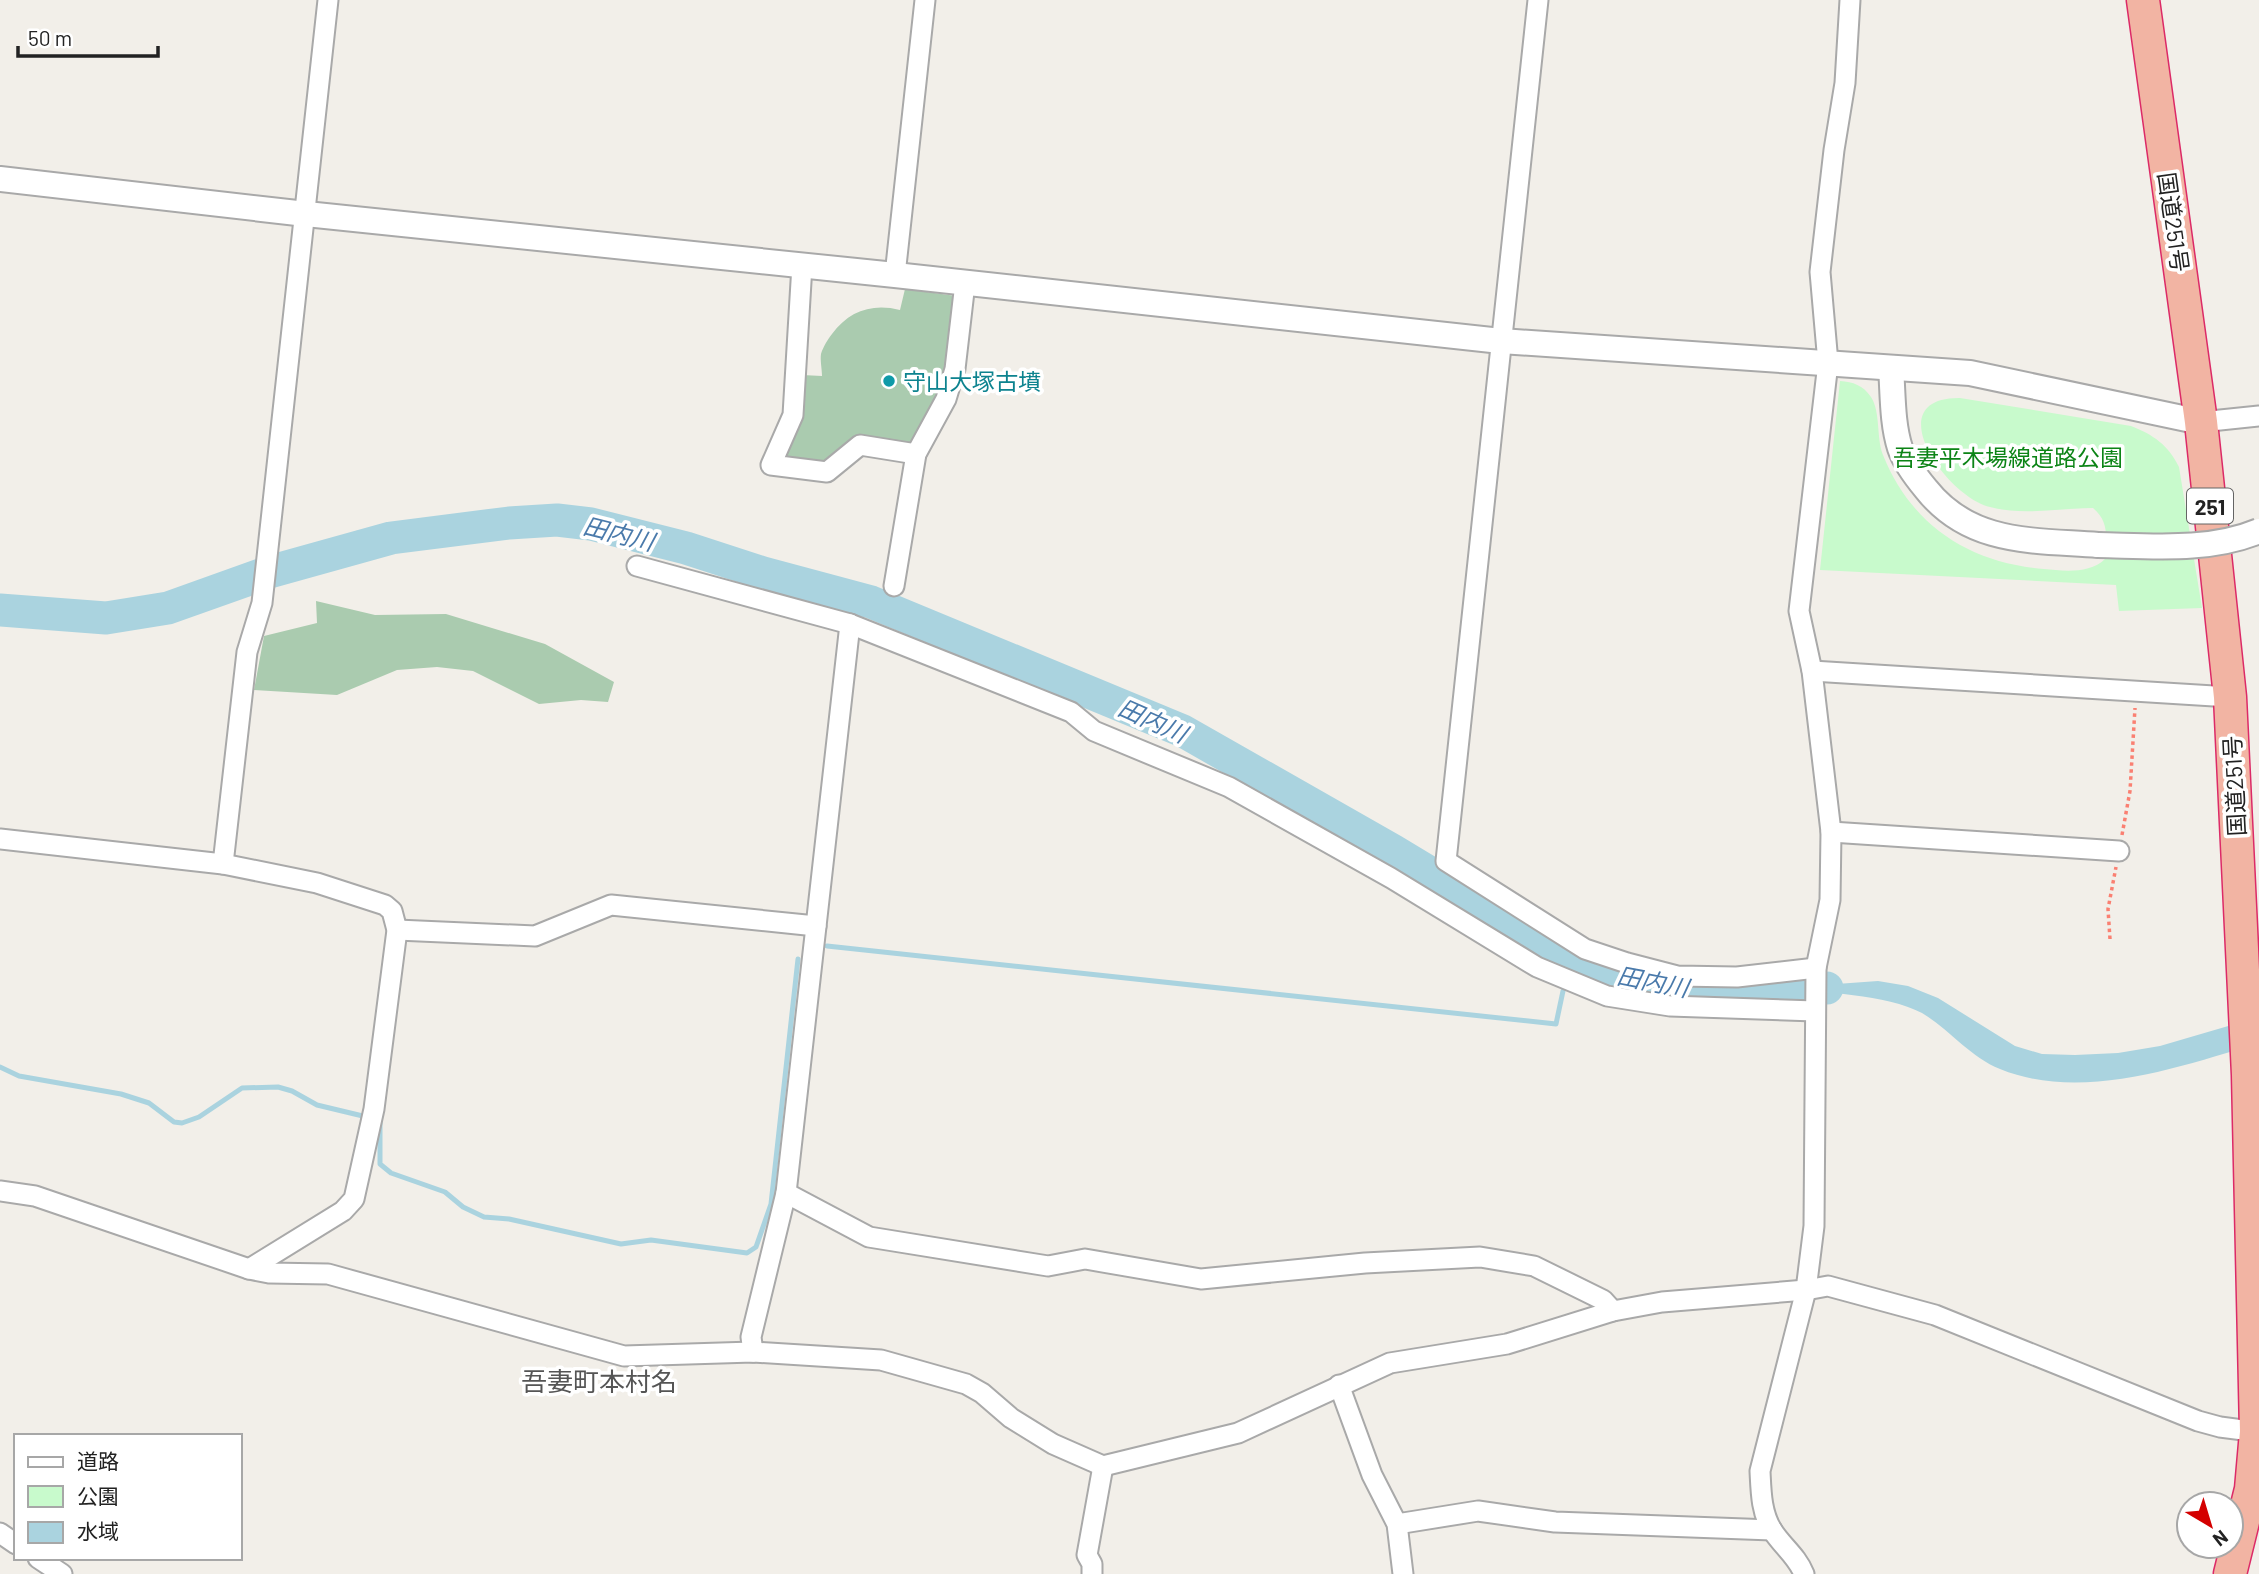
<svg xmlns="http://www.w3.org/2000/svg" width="2259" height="1574" viewBox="0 0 2259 1574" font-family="Barlow,'Noto Sans JP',sans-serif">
<rect width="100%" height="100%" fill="#f2efe9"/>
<g fill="#aacbaf">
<path d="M905,289L956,296L950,366L941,398L913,449L857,440L825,467L783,460L796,432L802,375L822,376C822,369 820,360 821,354C823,347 828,339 832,334C849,311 872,303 900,310Z"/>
<polygon points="316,601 375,615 446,614 545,644 614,682 608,702 581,700 539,704 473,671 437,667 397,670 337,695 254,690 264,636 317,623"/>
</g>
<path fill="#c8facc" d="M1840,381C1853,382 1863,385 1871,397C1881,413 1876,437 1883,455C1911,525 1969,563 2044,569C2063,571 2090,574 2105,559C2106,539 2110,522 2093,508C2059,508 2023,516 1990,507C1944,495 1878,397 1960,398L2131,426C2154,435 2168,445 2179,467L2202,608L2119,611L2116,585L1820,570Z"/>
<path fill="#aad3df" d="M1878,981L1908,986L1938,998L2015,1046L2042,1054L2075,1055L2118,1053L2160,1046L2259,1017V1043C2180,1067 2081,1102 2000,1069C1970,1057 1949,1029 1922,1013C1886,994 1822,993 1781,988Z"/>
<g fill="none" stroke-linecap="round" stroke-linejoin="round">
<g stroke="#aad3df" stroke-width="5">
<polyline points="827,946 1556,1024 1563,991"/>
<polyline points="1568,971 1571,958"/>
<polyline points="0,1067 19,1076 121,1094 149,1103 174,1122 182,1123 199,1117 242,1088 278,1087 292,1091 317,1105 367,1117"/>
<polyline points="380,1122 380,1164 391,1173 445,1192 463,1207 484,1217 509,1219 621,1244 651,1240 747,1253 756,1247 771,1204 798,959"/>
</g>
<polyline stroke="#aad3df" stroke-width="33" points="0,610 106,618 168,608 269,572 391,538 509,523 557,520 591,524 686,548 763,573 871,602 1183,731 1394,851 1571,958 1604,971 1677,990 1827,988"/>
<defs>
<g id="minor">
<polyline points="1538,0 1446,861 1585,949 1627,963 1677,976 1737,977 1816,968"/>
<polyline points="802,265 793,415 771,465 827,472 860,445 916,454"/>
<polyline points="895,275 925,0"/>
<polyline points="2201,422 2259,416"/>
<polyline points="637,566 850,624 1071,712 1094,731 1229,787 1391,878 1537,967 1607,996 1670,1006 1815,1011"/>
<polyline points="894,586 916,454 946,399 955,369 965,283"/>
<polyline points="1812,671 2230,697"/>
<polyline points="1831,832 2119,851"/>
<polyline points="0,839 223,864 247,652 262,603 328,0"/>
<polyline points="223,864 317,883 385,905 392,911 397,930 374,1109 354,1199 343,1211 249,1269"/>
<polyline points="397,930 535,936 611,905 816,926"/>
<polyline points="0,1191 35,1196 249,1269 269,1273 328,1274 624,1356 753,1352 881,1360 966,1384 982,1393 1011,1418 1053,1444 1103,1466 1238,1433 1390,1363 1507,1344 1613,1311 1662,1302 1806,1290 1828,1286 1935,1315 2198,1421 2220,1427 2259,1432"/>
<polyline points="786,1193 869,1237 1048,1266 1085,1259 1201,1279 1365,1263 1480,1257 1534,1266 1603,1300 1613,1311"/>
<polyline points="753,1352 751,1337 786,1193 850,624"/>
<polyline points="1339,1385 1372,1475 1397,1524 1403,1574"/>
<polyline points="1397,1524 1478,1511 1555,1522 1772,1530"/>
<polyline points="0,1533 16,1544"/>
<polyline points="38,1558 62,1574"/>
<polyline points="1092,1574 1092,1564 1087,1555 1103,1466"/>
<path d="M1804,1574C1797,1556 1782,1546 1772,1530C1761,1512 1761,1491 1760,1471L1806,1290L1814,1226L1816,968L1830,900L1831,832L1812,671L1799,611L1828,363L1820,272L1834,150L1845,83L1850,0"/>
</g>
<g id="tertiary">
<polyline points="0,179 306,214 895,275 1501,341 1970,373 2201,422"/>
<path d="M1891,368C1893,394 1892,423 1900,448C1905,463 1916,477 1926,489C1970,545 2034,540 2098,545"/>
</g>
<polyline id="trunk" points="2143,0 2201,422 2230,697 2248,1075 2256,1432 2251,1489 2230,1574"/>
</defs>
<use href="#minor" stroke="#a9a9a9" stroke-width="23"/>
<use href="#tertiary" stroke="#a9a9a9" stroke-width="28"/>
<use href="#trunk" stroke="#dc2a67" stroke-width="35"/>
<g stroke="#fa8072" stroke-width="3.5" stroke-dasharray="3.5 3.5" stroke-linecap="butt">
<polyline points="2122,835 2130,791 2135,708"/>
<polyline points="2110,939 2108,909 2116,867"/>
</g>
<use href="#minor" stroke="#fff" stroke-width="19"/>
<use href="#tertiary" stroke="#fff" stroke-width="24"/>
<use href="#trunk" stroke="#f2b4a3" stroke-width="32"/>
<defs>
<path id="tertiary-bridge" d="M2098,545C2151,546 2209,552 2259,531"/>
</defs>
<use href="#tertiary-bridge" stroke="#a9a9a9" stroke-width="28" stroke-linecap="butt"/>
<use href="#tertiary-bridge" stroke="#fff" stroke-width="24"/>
</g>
<circle fill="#0f9aa8" stroke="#fff" stroke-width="2.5" cx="889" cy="381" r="7"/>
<g text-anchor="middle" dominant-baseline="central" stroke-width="7" stroke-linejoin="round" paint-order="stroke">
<rect fill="#fff" stroke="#646464" stroke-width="2" x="2187" y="488.5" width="46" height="35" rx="5"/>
<g font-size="21" font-weight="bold" fill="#222">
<text x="2210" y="506">251</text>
</g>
<g font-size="23" fill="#222" stroke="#fff">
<text transform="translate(2174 222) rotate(82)">国道251号</text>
<text transform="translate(2234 786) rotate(-93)">国道251号</text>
</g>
<g font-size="23" fill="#0d838f" stroke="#fff" text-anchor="start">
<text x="903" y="381">守山大塚古墳</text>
</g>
<g font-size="23" fill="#0c8416" stroke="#fff">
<text x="2008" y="457">吾妻平木場線道路公園</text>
</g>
<g font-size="24" font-style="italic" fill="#4a7aab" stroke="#fff">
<text transform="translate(619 533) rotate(14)">田内川</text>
<text transform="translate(1153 720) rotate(24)">田内川</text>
<text transform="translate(1653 981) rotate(11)">田内川</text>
</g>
<g font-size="26" fill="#555" stroke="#fff">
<text x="599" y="1380">吾妻町本村名</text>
</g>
</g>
<rect x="14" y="1434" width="228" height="126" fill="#ffffff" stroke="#a7a7a7" stroke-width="2"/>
<rect x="28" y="1457" width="35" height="10" fill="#ffffff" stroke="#a7a7a7" stroke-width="2"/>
<text x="77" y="1469" font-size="21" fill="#222222">道路</text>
<rect x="28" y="1486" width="35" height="21" fill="#c8facc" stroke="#a7a7a7" stroke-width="2"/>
<text x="77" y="1504" font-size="21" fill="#222222">公園</text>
<rect x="28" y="1522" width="35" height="21" fill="#aad3df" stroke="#a7a7a7" stroke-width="2"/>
<text x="77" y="1539" font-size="21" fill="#222222">水域</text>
<g transform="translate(2210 1525) rotate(142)"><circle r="33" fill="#ffffff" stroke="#a7a7a7" stroke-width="2"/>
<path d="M0-5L12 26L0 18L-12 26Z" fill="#d40000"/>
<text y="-10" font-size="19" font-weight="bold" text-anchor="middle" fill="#222222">N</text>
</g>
<path d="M18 46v10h140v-10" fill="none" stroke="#222222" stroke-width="3.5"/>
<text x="28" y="46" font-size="21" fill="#222222" stroke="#ffffff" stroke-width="5" paint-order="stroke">50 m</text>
</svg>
